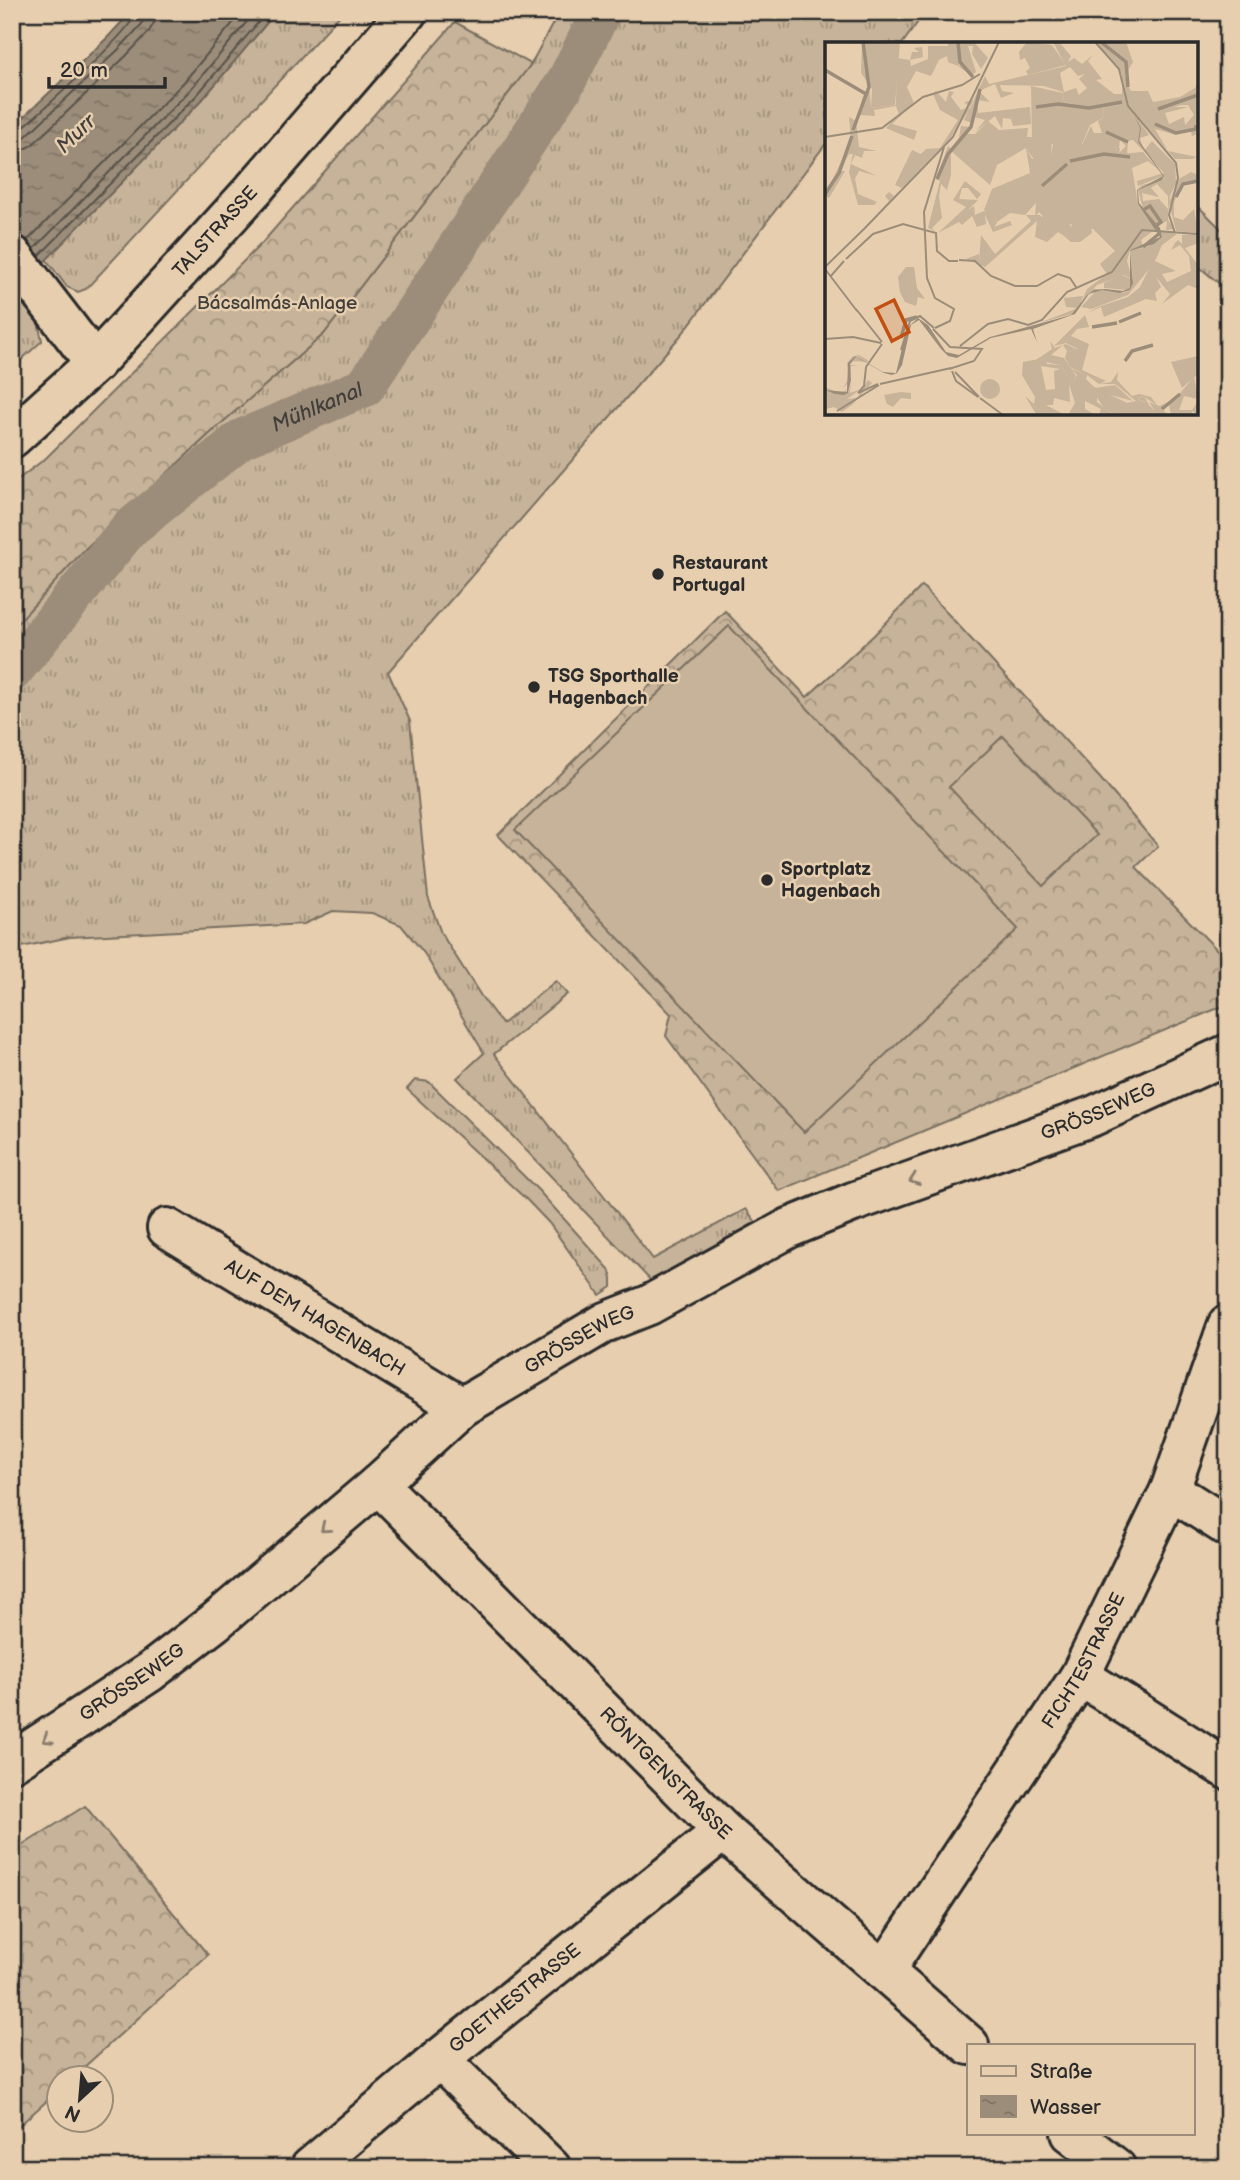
<svg xmlns="http://www.w3.org/2000/svg" width="1240" height="2180" viewBox="0 0 1240 2180" font-family="'Balsamiq Sans',sans-serif">
<defs>
<pattern id="grass-tufts" width="24" height="20" patternUnits="userSpaceOnUse" patternTransform="scale(1.75)"><rect width="24" height="20" fill="#c7b399"/><path d="M3 7l-1-3M5 7V3M7 7l1-3M15 17l-1-3M17 17v-4M19 17l1-3" fill="none" stroke="#a2927d"/></pattern>
<pattern id="forest-crowns" width="20" height="18" patternUnits="userSpaceOnUse" patternTransform="scale(1.75)"><rect width="20" height="18" fill="#c7b399"/><path d="M2 6a3 3 0 1 1 6 0M12 15a3 3 0 1 1 6 0" fill="none" stroke="#a2927d"/></pattern>
<pattern id="water-ripples" width="26" height="14" patternUnits="userSpaceOnUse" patternTransform="scale(1.75)"><rect width="26" height="14" fill="#9c8d7a"/><path d="M2 4q2-2 4 0t4 0M15 11q2-2 4 0t4 0" fill="none" stroke="#7f7364"/></pattern>
</defs>
<rect width="100%" height="100%" fill="#e6ceae"/>
<filter id="ink" filterUnits="userSpaceOnUse"><feTurbulence type="fractalNoise" baseFrequency=".0143" numOctaves="2"/><feDisplacementMap in="SourceGraphic" scale="14" xChannelSelector="R" yChannelSelector="G"/><feConvolveMatrix kernelMatrix="1 2 1 2 8 2 1 2 1" color-interpolation-filters="sRGB"/></filter>
<g filter="url(#ink)">
<g fill="url(#grass-tufts)" stroke="#796f62" stroke-width="2">
<polygon points="276,12 343,12 86,289 78,292 67,287 46,259 202,100"/>
<polygon points="559,12 925,12 902,44 827,44 827,142 682,334 388,672 410,721 428,897 441,933 481,996 502,1024 556,981 567,994 494,1054 653,1259 746,1209 764,1233 655,1285 457,1078 484,1053 424,953 401,925 372,913 333,911 304,924 70,937 12,949 12,629 85,549 216,428 324,334 531,64"/>
<polygon points="1200,208 1228,236 1228,291 1196,264 1196,213"/>
<polygon points="15,291 38,321 42,341 12,368 12,295"/>
<polygon points="415,1080 429,1082 538,1190 609,1269 612,1278 612,1287 600,1295 549,1223 527,1200 407,1089"/>
</g>
<g fill="url(#forest-crowns)" stroke="#796f62" stroke-width="2">
<polygon points="455,22 531,64 324,334 216,428 85,549 12,629 12,484 46,458 263,242"/>
<polygon points="922,586 1099,777 1158,846 1136,867 1228,961 1228,1004 779,1191 666,1036 671,1014 498,835 725,611 807,697 874,635"/>
<polygon points="85,1806 208,1955 72,2078 60,2078 59,2090 12,2132 12,1852"/>
</g>
<g fill="#c7b399" stroke="#796f62" stroke-width="2">
<polygon points="729,626 1018,929 804,1132 515,830"/>
<polygon points="1003,736 1097,835 1043,886 949,787"/>
</g>
<polygon fill="url(#water-ripples)" stroke="#6f665a" stroke-width="2" points="131,12 276,12 202,100 12,295 12,128 107,38"/>
<g fill="none" stroke-linecap="round" stroke-linejoin="round">
<g stroke="#58524b" stroke-width="2">
<path d="M12,132L20,130C39,113 134,30 136,12"/>
<polyline points="12,141 25,137 119,49 142,24 145,12"/>
<polyline points="12,152 23,150 32,145 125,57 148,33 154,23 155,12"/>
<polyline points="27,241 183,83 242,12"/>
<polyline points="34,249 190,90 255,12"/>
<polyline points="39,256 197,95 267,12"/>
</g>
<path stroke="#9c8d7a" stroke-width="40" id="s1" d="M12,672L129,529L241,439L365,387L566,82L601,12"/>
<defs>
<g id="minor">
<polyline points="12,255 95,363"/>
<path id="s2" d="M167,1228L462,1407"/>
<path id="s3" d="M378,1484L723,1831L969,2045"/>
<polyline points="1170,1490 1228,1527"/>
<polyline points="1080,1676 1228,1770"/>
<path id="s4" d="M12,1762L150,1672L215,1622L378,1484L462,1407L606,1322L649,1305L789,1228L853,1202L1093,1116L1228,1054"/>
<path id="s5" d="M885,1970L1080,1676L1170,1490L1228,1324"/>
<polyline points="439,2059 551,2168"/>
<polyline points="1071,2133 1116,2168"/>
<path id="s6" d="M310,2168L439,2059L723,1831"/>
</g>
<g id="tertiary">
<path id="s7" d="M12,438L95,363L142,312L253,190L407,12"/>
</g>
</defs>
<use href="#minor" stroke="#2b2b2b" stroke-width="44"/>
<use href="#tertiary" stroke="#2b2b2b" stroke-width="44"/>
<use href="#minor" stroke="#e6ceae" stroke-width="38"/>
<use href="#tertiary" stroke="#e6ceae" stroke-width="38"/>
</g>
<defs><path id="oneway-chevron" d="M-2-3.5L2.5 0L-2 3.5" fill="none" stroke-width="1.6" stroke-linecap="round" stroke-linejoin="round" transform="scale(1.75)"/></defs>
<g stroke="#887c6c">
<use href="#oneway-chevron" transform="translate(914 1180) rotate(160)"/>
<use href="#oneway-chevron" transform="translate(325 1528) rotate(140)"/>
<use href="#oneway-chevron" transform="translate(47 1739) rotate(147)"/>
</g>
</g>
<g fill="#2b2b2b" stroke="#e6ceae" stroke-width="2.5">
<circle cx="658" cy="574" r="7"/>
<circle cx="534" cy="687" r="7"/>
<circle cx="767" cy="880" r="7"/>
</g>
<g text-anchor="middle" dominant-baseline="central" stroke-width="5" stroke-linejoin="round" paint-order="stroke">
<g font-size="19" fill="#2b2b2b" stroke="#e6ceae">
<text stroke="none"><textPath href="#s7" startOffset="290">TALSTRASSE</textPath></text>
<text stroke="none"><textPath href="#s4" startOffset="1278">GRÖSSEWEG</textPath></text>
<text stroke="none"><textPath href="#s2" startOffset="173">AUF DEM HAGENBACH</textPath></text>
<text stroke="none"><textPath href="#s4" startOffset="710">GRÖSSEWEG</textPath></text>
<text stroke="none"><textPath href="#s5" startOffset="368">FICHTESTRASSE</textPath></text>
<text stroke="none"><textPath href="#s4" startOffset="144">GRÖSSEWEG</textPath></text>
<text stroke="none"><textPath href="#s3" startOffset="408">RÖNTGENSTRASSE</textPath></text>
<text stroke="none"><textPath href="#s6" startOffset="266">GOETHESTRASSE</textPath></text>
</g>
<g font-size="19" fill="#423f3c" stroke="#e6ceae">
<text x="277" y="303">Bácsalmás-Anlage</text>
</g>
<g font-size="19" font-weight="bold" fill="#2b2b2b" stroke="#e6ceae" text-anchor="start">
<text x="672" y="563">Restaurant<tspan x="672" dy="22">Portugal</tspan></text>
<text x="548" y="676">TSG Sporthalle<tspan x="548" dy="22">Hagenbach</tspan></text>
<text x="781" y="869">Sportplatz<tspan x="781" dy="22">Hagenbach</tspan></text>
</g>
<g font-size="21" font-style="italic" fill="#423f3b" stroke="#e6ceae">
<text transform="translate(76 134) rotate(-44)">Murr</text>
<text stroke="none"><textPath href="#s1" startOffset="411">Mühlkanal</textPath></text>
</g>
</g>
<g transform="translate(825 42)">
<rect width="373" height="373" fill="#e6ceae"/>
<path d="M123,0H149L163,16L156,27L147,12L148,4H143L151,30L146,33L134,25L135,21L133,24L123,20L122,14L114,18L106,34L91,29L82,45L89,61L67,82L92,89L89,98L61,86L74,72L71,64L49,68L50,74L35,73L37,56L44,44L46,66L71,63L72,16L85,18L87,10H94L89,6L97,5L98,15L85,18L86,24L103,17V4H123ZM228,0H234L246,14L243,20L249,16L257,22L268,13L263,19L277,37L271,38L289,52H297V32L270,0H301L308,20L300,33L302,42L306,49H323L328,60L355,55L370,46L373,39V48L355,55L356,63L349,65H363L340,71L344,82L359,75L360,83L371,82L370,86L351,93L330,87L343,109L372,115L367,117H350L306,67L324,93L315,96L319,109L327,99L350,122L351,141L345,154L344,160L354,137L366,130L373,133V138L355,145L349,161V175L358,178L369,167L373,191L351,189L344,161L343,178L349,187L341,188L342,179L333,183L318,167L313,147L317,143L337,138L339,136L338,134L313,144L312,139L339,131L308,98L303,99L302,113L293,112L301,104L295,98L294,106L257,103L266,84L269,91H277L273,79L279,75L278,62L257,66L239,59L238,50L219,44L175,43L177,49L189,51L176,56L170,42L154,49L165,60L153,58V71L205,65L206,82L188,84L186,77L178,76L177,87L170,74L151,89L160,78L149,75L147,81L139,78L160,34L164,42L241,24ZM245,25L253,34L260,32L254,37L262,46L254,53L251,46L239,50L235,31ZM332,142L343,154V167L334,157L318,159L317,151L334,155L326,146ZM111,49L121,60L124,49L129,50L126,55L136,68L145,65L139,60L149,58L146,65L125,97L47,177L64,159L60,154L64,150L69,154L77,146L70,143L87,108L96,112L101,107L115,106L133,78L115,68L108,52ZM24,75L31,79L34,105L52,109H39L37,116L30,113L26,122L52,134L34,129L30,137L33,152L52,160L49,163H33L24,130L28,112H24L15,129H20L4,156L0,154L26,98ZM136,84L147,85L137,93L134,101L126,109V133L122,148L116,142L114,154L117,176L107,186L110,189L103,186L115,139L111,137L123,104L127,108L133,101ZM140,139L156,152L152,157L143,146H137L134,157L153,158L143,168L149,164L150,173L159,169L167,172L172,181L169,185L185,179L187,183L168,190L160,173L161,182L152,185L147,174L137,183L134,180L113,191L141,165L128,158ZM201,173H215L223,182L212,179L160,225L141,217L154,212V220L156,193L170,212L206,179ZM336,188L352,192L337,203L330,219L351,229L337,232L342,240L366,229L364,214L355,203L346,208L350,201L353,198L357,202V193L373,192V201L360,206L373,223V247L363,243L337,262L345,252L331,235L336,245L330,251L332,259L321,257L279,275L276,265L262,271L273,265L303,255L315,245L324,227L303,253L266,267L256,265L271,249L263,252L268,247L299,249L307,237L305,246L301,249H292L298,251L305,248L308,236L305,209L324,204L337,195ZM81,225H89L92,246L100,257L93,255L91,264L80,260L75,250L73,235ZM258,254L255,264L247,272L214,281L253,266L241,265L239,256ZM260,273L264,285L252,287L246,294L264,302L257,328L281,339L274,342L262,333L261,337L270,346L290,343L308,359L271,349L263,342L272,353V360L289,373H274L276,367L260,359V367L271,373H243L250,361L244,342L245,360L229,356L228,363H221L240,373L211,372L200,354L209,362L210,355L197,333L198,320L220,316L222,322L235,323L248,341L252,333L245,326L261,333L245,325L240,316L242,309L253,307L241,301L229,304ZM216,324L235,327L229,329L230,347L221,348ZM33,313L36,314L45,320L27,319L26,323L32,324H26V339L25,324L26,320L31,315L38,316L30,314L23,324L24,334L23,349L16,352L24,350L26,340L25,351L36,347L22,357L32,356L43,338L47,341L28,362L17,370L9,365L1,367L0,345L14,351L22,348V342L18,346L24,336L22,321L27,315ZM369,335L373,357L359,354L354,368H367L373,359V373L367,369V373H346L344,363L337,367L343,373H320V360L312,357L319,354L324,363L330,369L324,360L334,364L349,358Z" fill="#c7b399" fill-rule="evenodd"/>
<path d="M37,0H75L70,63L46,66L47,47L36,31ZM202,0L227,3L241,23L203,33L201,29L205,26L200,16L195,18L194,10ZM206,44L238,51L239,59L257,66L278,62L279,75L265,83L257,102L295,106L294,112L318,110L336,130L323,119L307,126L313,162L332,186L316,198L318,204L305,208L302,219L307,237L299,233L272,243L257,259L262,247L282,232L275,222L290,209L268,187L244,182L247,186L239,194L233,190L222,200L210,195L212,179L218,174L214,170L210,175L211,161L200,173L185,171L172,180L159,168L167,147L205,131L201,106L172,123L165,143L126,109L137,92H150L163,79L174,88L203,86L202,95H207ZM218,100L228,102L226,113L207,117L202,108ZM373,48V92L367,94L365,86L371,82L360,83L369,73L363,63H356L355,55ZM225,299L230,306L241,302L253,308L242,309L238,303L226,313L239,316L251,334L248,341L235,323L211,318L227,307ZM373,314V332L357,346L346,320ZM293,330L292,338L307,354L314,352L326,355L333,364L318,354L312,357L323,362L320,373L289,372L279,366L263,342L302,361L311,359L290,342H274L286,340Z" fill="#c7b399" fill-rule="evenodd"/>
<path d="M227,95L226,113L232,122L217,128L202,108ZM155 347a10 10 0 1 1 20 0a10 10 0 1 1-20 0Z" fill="#c7b399"/>
<path d="M249,181L266,186L267,191L255,200H246L239,194Z" fill="#c7b399"/>
<path d="M297,233L306,237L302,248L279,246V241ZM76,350L86,351V357L76,356L68,365L62,362L59,353Z" fill="#c7b399"/>
<path d="M310,75L316,86L314,99L339,134L337,138L313,148L314,161L335,186L337,195L329,202L305,209L308,241L305,248L295,251L277,248L264,252L250,272L208,287L212,300L206,287L166,296L132,316L123,314L116,307L94,278L86,283L77,323L72,331L67,333L59,331L31,315L25,322L26,338L23,351L19,353L10,352L0,348L22,350L23,321L30,314L58,330L71,331L82,286L93,276L103,283L121,310L134,313L165,295L246,273L262,253L269,248L280,247L298,249L305,246V208L335,195L313,162L312,148L338,134L313,100L315,86Z" fill="#9c8d7a"/>
<path fill="none" stroke="#9c8d7a" stroke-width="3.5" d="M133,0L135,20L148,35M276,0L301,20L303,45M0,28L41,52M211,65L233,62L264,66L297,60M333,67L373,53M330,82L351,91L371,87V83M28,88L44,45L38,0M281,90L303,100M245,119L279,112L305,115M112,137L123,112L146,85L155,47M217,144L242,122M0,152L14,131L27,94M351,155L358,142L373,139M318,168L325,164L336,180L332,183M318,205L335,191M294,280L316,271M267,285L292,281M76,296L81,278L92,275M300,319L307,309L328,303M337,367L355,352"/>
<path fill="none" stroke="#9b8d7a" stroke-width="2" d="M270,0L294,27L303,64L351,121L353,136L344,173L350,191M0,95L57,86L98,55L137,43L155,32M39,187L128,95L174,0M21,217L48,192L78,182L111,191L112,209L124,219H133M134,218L150,219L166,234L190,244H212L233,232L245,236L251,245M0,225L41,185M0,227L32,269M5,235L19,219M31,267L57,300M110,286L125,279L129,267L110,256L102,236L99,170L119,105M108,287L125,305L157,307L149,319L124,327M0,297L28,295L56,301M135,304L163,282L183,277L203,283L217,278L242,250L287,230L317,188L373,192M76,308L85,279L95,274L109,286M127,329L131,339L153,355M130,330L154,355M53,342L33,351L39,344L41,325L57,302M55,342L126,326M155,356L178,373M12,369L54,343"/>
<path fill="#c25012" fill-opacity="0.15" stroke="#c25012" stroke-width="3.5" d="M69,258L84,290L67,299L51,267Z"/>
<rect width="373" height="373" fill="none" stroke="#2b2b2b" stroke-width="3.5"/>
</g>
<rect width="1240" height="2180" fill="none" stroke="#e6ceae" stroke-width="42"/>
<rect x="21" y="21" width="1198" height="2138" fill="none" stroke="#2b2b2b" stroke-width="2.5" filter="url(#ink)"/>
<rect x="967" y="2044" width="228" height="91" fill="#e6ceae" stroke="#9b8d7a" stroke-width="2"/>
<rect x="981" y="2066" width="35" height="10" fill="#e6ceae" stroke="#9b8d7a" stroke-width="2"/>
<text x="1030" y="2078" font-size="21" fill="#2b2b2b">Straße</text>
<rect x="981" y="2096" width="35" height="21" fill="url(#water-ripples)" stroke="#9b8d7a" stroke-width="2"/>
<text x="1030" y="2114" font-size="21" fill="#2b2b2b">Wasser</text>
<g transform="translate(80 2099) rotate(206)"><circle r="33" fill="#e6ceae" stroke="#9b8d7a" stroke-width="2"/>
<path d="M0-5L12 26L0 18L-12 26Z" fill="#2b2b2b"/>
<text y="-10" font-size="19" font-weight="bold" text-anchor="middle" fill="#2b2b2b">N</text>
</g>
<path d="M49 77v10h116v-10" fill="none" stroke="#2b2b2b" stroke-width="3.5"/>
<text x="60" y="77" font-size="21" fill="#2b2b2b" stroke="#e6ceae" stroke-width="5" paint-order="stroke">20 m</text>
</svg>
